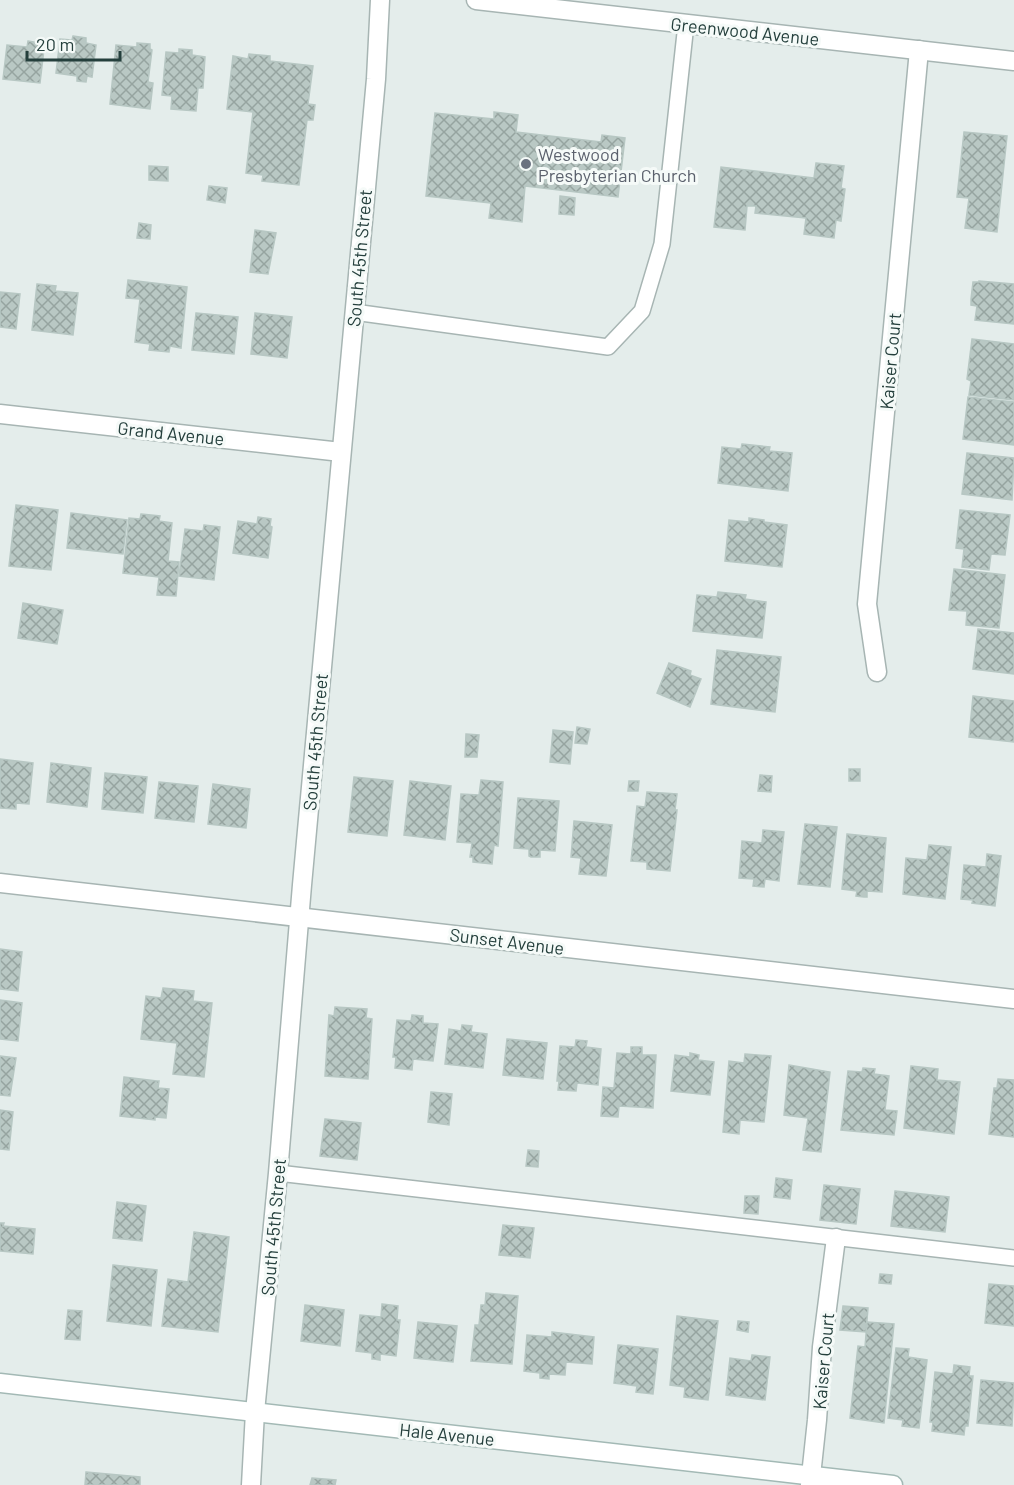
<svg xmlns="http://www.w3.org/2000/svg" width="1014" height="1485" viewBox="0 0 1014 1485" font-family="Barlow,sans-serif">
<defs>
<pattern id="building-cross-hatch" width="8" height="8" patternUnits="userSpaceOnUse" patternTransform="scale(1.5)"><rect width="8" height="8" fill="#b9c8c4"/><path d="M0 0l8 8M0 8l8-8" fill="none" stroke="#96a4a0"/></pattern>
</defs>
<rect width="100%" height="100%" fill="#e4edeb"/>
<g fill="url(#building-cross-hatch)" stroke="#b7c7c3" stroke-width="1.5">
<polygon points="73,36 86,38 86,43 96,45 92,77 87,76 86,82 77,81 77,76 56,73 60,39 72,40"/>
<polygon points="28,41 40,43 39,49 44,49 40,83 3,79 7,45 27,47"/>
<polygon points="137,43 150,44 150,49 152,50 148,82 153,83 150,109 110,104 116,45 137,47"/>
<polygon points="179,49 192,50 192,55 205,57 203,88 198,88 196,111 171,109 172,96 162,95 166,52 179,53"/>
<polygon points="249,54 270,56 270,61 313,66 308,104 315,105 313,120 307,120 299,185 262,181 263,175 246,173 253,112 227,109 233,56 248,59"/>
<polygon points="494,112 518,115 516,132 601,142 602,135 625,138 618,197 525,186 522,222 489,218 491,203 426,196 435,113 494,119"/>
<polygon points="964,132 1007,136 997,232 965,228 969,198 957,197"/>
<polygon points="816,163 844,166 841,188 845,189 841,221 836,220 834,238 804,234 806,218 755,213 756,206 747,206 745,230 714,227 721,167 814,178"/>
<polygon points="149,166 168,167 168,181 149,180"/>
<polygon points="209,186 227,188 225,203 207,200"/>
<polygon points="560,196 575,198 574,215 559,214"/>
<polygon points="139,223 151,225 150,239 137,238"/>
<polygon points="255,230 276,233 268,274 250,272"/>
<polygon points="128,280 187,287 181,348 170,346 169,352 149,350 150,344 135,342 140,299 126,298"/>
<polygon points="979,281 1014,284 1014,324 975,320 977,306 971,305 971,299 973,282 979,282"/>
<polygon points="37,284 56,286 55,291 78,293 73,335 32,330"/>
<polygon points="0,292 20,294 16,329 0,327"/>
<polygon points="196,313 238,317 234,354 192,350"/>
<polygon points="255,313 292,317 287,358 251,354"/>
<polygon points="972,339 1014,344 1014,400 969,395 971,381 967,379"/>
<polygon points="968,397 1014,402 1014,445 963,439"/>
<polygon points="742,444 770,447 769,451 792,453 788,491 718,483 722,447 741,449"/>
<polygon points="967,453 1014,458 1012,500 962,494"/>
<polygon points="16,505 58,510 51,570 9,566"/>
<polygon points="960,510 1010,515 1005,555 991,554 989,570 962,567 964,549 956,548"/>
<polygon points="71,513 127,520 123,554 67,548"/>
<polygon points="141,514 160,516 159,521 172,523 168,561 179,562 176,596 157,595 159,577 123,573 129,518 140,519"/>
<polygon points="258,517 271,519 270,526 272,527 268,558 233,553 238,521 257,524"/>
<polygon points="749,518 764,520 764,522 787,525 782,567 725,561 729,520 749,522"/>
<polygon points="204,525 220,527 214,580 179,576 185,529 203,531"/>
<polygon points="954,569 1005,575 999,628 966,625 967,611 949,610"/>
<polygon points="718,592 746,595 745,599 766,602 762,638 693,631 697,595 717,597"/>
<polygon points="23,603 63,610 57,644 18,638"/>
<polygon points="978,629 1014,633 1014,674 973,669"/>
<polygon points="717,650 781,657 775,712 711,704"/>
<polygon points="669,663 691,671 690,675 701,679 690,707 657,693"/>
<polygon points="973,696 1014,701 1014,742 969,737"/>
<polygon points="577,727 590,729 587,744 575,743"/>
<polygon points="553,730 573,732 570,764 550,762"/>
<polygon points="466,734 479,735 477,757 465,757"/>
<polygon points="0,759 33,763 29,804 16,803 16,809 0,808"/>
<polygon points="51,763 91,768 87,807 47,802"/>
<rect x="849" y="769" width="11" height="12"/>
<polygon points="105,773 147,777 143,813 102,809"/>
<polygon points="760,775 772,776 771,792 758,791"/>
<polygon points="354,777 393,781 387,836 348,832"/>
<polygon points="481,780 503,782 498,846 494,845 492,864 473,862 473,857 470,857 472,843 457,842 461,794 479,795"/>
<polygon points="410,781 451,786 445,840 404,835"/>
<polygon points="629,781 639,781 638,791 628,791"/>
<polygon points="159,782 198,786 194,822 155,818"/>
<polygon points="213,784 250,789 246,828 208,824"/>
<polygon points="647,792 677,794 675,810 677,810 670,871 647,869 647,862 631,861 637,806 645,807"/>
<polygon points="518,798 559,801 555,851 540,850 540,857 531,857 529,856 529,849 514,848"/>
<polygon points="574,821 612,825 606,876 579,874 581,858 571,857"/>
<polygon points="805,824 837,827 830,887 798,884"/>
<polygon points="763,830 784,832 779,881 765,879 764,887 753,886 754,879 739,878 742,841 762,843"/>
<polygon points="847,834 886,838 882,892 867,891 867,897 864,897 856,896 857,891 842,889"/>
<polygon points="929,845 951,847 945,899 903,894 906,858 927,860"/>
<polygon points="987,854 1001,856 995,906 972,903 973,900 961,899 964,865 986,867"/>
<polygon points="0,949 22,952 18,991 0,989"/>
<polygon points="163,988 194,991 193,1001 212,1003 204,1077 173,1074 177,1043 141,1039 146,996 161,998"/>
<polygon points="0,1000 22,1003 18,1041 0,1039"/>
<polygon points="335,1007 367,1009 366,1018 372,1019 368,1079 325,1076 329,1015 334,1016"/>
<polygon points="412,1015 423,1016 423,1023 438,1024 433,1061 413,1059 412,1070 395,1068 396,1057 393,1057 397,1020 411,1021"/>
<polygon points="462,1025 472,1026 471,1032 487,1034 483,1068 445,1064 449,1029 461,1031"/>
<polygon points="507,1039 547,1043 543,1079 503,1075"/>
<polygon points="576,1040 587,1041 586,1047 601,1049 598,1085 577,1083 576,1091 558,1090 559,1081 557,1081 560,1046 575,1047"/>
<polygon points="631,1047 642,1047 642,1055 656,1055 653,1108 619,1106 618,1117 601,1116 603,1087 614,1088 617,1053 631,1054"/>
<polygon points="690,1053 699,1055 698,1060 714,1062 710,1095 671,1091 675,1055 690,1057"/>
<polygon points="745,1054 771,1056 764,1122 740,1120 739,1134 723,1132 729,1061 744,1063"/>
<polygon points="0,1056 16,1058 10,1096 0,1095"/>
<polygon points="789,1065 830,1072 821,1152 803,1150 808,1118 784,1115"/>
<polygon points="911,1066 938,1069 937,1080 960,1082 954,1134 904,1128"/>
<polygon points="863,1068 875,1069 874,1074 889,1076 885,1110 897,1111 894,1135 841,1130 848,1071 862,1072"/>
<polygon points="124,1077 157,1081 159,1081 158,1088 169,1089 166,1118 155,1117 155,1120 120,1116"/>
<polygon points="998,1079 1014,1080 1014,1137 989,1134 994,1088 997,1088"/>
<polygon points="431,1092 452,1094 449,1125 428,1122"/>
<polygon points="0,1110 13,1112 9,1150 0,1149"/>
<polygon points="325,1119 361,1123 357,1160 320,1156"/>
<polygon points="528,1150 539,1151 538,1167 526,1166"/>
<polygon points="776,1178 792,1180 790,1199 774,1197"/>
<polygon points="824,1185 860,1189 856,1224 820,1220"/>
<polygon points="895,1191 949,1197 945,1232 891,1226"/>
<polygon points="745,1196 759,1196 758,1214 744,1213"/>
<polygon points="117,1202 146,1206 142,1241 113,1238"/>
<polygon points="0,1223 4,1223 3,1226 35,1229 33,1254 0,1251"/>
<polygon points="503,1225 534,1228 530,1258 499,1255"/>
<polygon points="194,1232 229,1237 218,1332 162,1326 168,1279 188,1282"/>
<polygon points="113,1265 157,1270 151,1326 107,1321"/>
<polygon points="880,1274 892,1275 891,1284 879,1283"/>
<polygon points="989,1284 1014,1286 1014,1326 985,1323"/>
<polygon points="486,1293 518,1296 512,1364 471,1361 475,1325 479,1325 481,1305 485,1305"/>
<polygon points="382,1304 398,1306 397,1320 400,1320 396,1356 380,1354 380,1360 374,1359 372,1359 372,1353 356,1351 360,1315 381,1317"/>
<polygon points="305,1305 344,1310 340,1346 301,1341"/>
<polygon points="843,1306 868,1308 866,1332 840,1330"/>
<polygon points="68,1310 82,1311 80,1340 65,1339"/>
<polygon points="677,1316 718,1321 708,1400 684,1397 685,1387 670,1385"/>
<polygon points="738,1321 749,1322 748,1332 737,1330"/>
<polygon points="418,1322 457,1326 453,1362 414,1358"/>
<polygon points="867,1322 894,1324 884,1423 850,1418 858,1346 865,1347"/>
<polygon points="552,1332 594,1337 592,1364 566,1362 565,1375 549,1374 549,1379 540,1378 540,1373 524,1371 527,1335 552,1337"/>
<polygon points="618,1345 658,1349 653,1394 636,1392 637,1386 614,1383"/>
<polygon points="896,1348 909,1349 908,1357 927,1360 919,1428 902,1426 903,1420 888,1418"/>
<polygon points="752,1355 770,1357 765,1400 726,1395 730,1358 751,1361"/>
<polygon points="954,1365 970,1367 969,1376 973,1376 968,1426 965,1426 964,1435 932,1431 933,1422 930,1422 935,1372 953,1374"/>
<polygon points="981,1380 1014,1383 1012,1426 977,1423"/>
<polygon points="86,1472 140,1477 140,1485 85,1485"/>
<polygon points="312,1478 336,1480 335,1485 310,1485"/>
</g>
<g fill="none" stroke-linecap="round" stroke-linejoin="round">
<defs>
<g id="lane">
<polyline points="354,312 608,347 642,311 662,244 686,24"/>
<polyline points="278,1173 1014,1258"/>
</g>
<g id="street">
<polyline points="476,0 1014,61"/>
<polyline points="0,414 341,452"/>
<polyline points="877,672 867,604 919,50"/>
<polyline points="0,883 1014,999"/>
<polyline points="251,1485 255,1412 278,1173 302,885 376,79 380,0"/>
<polyline points="810,1485 817,1420 822,1347 836,1238"/>
</g>
<polyline id="secondary" points="0,1383 893,1485"/>
</defs>
<use href="#lane" stroke="#a7b5b3" stroke-width="18"/>
<use href="#street" stroke="#a7b5b3" stroke-width="21"/>
<use href="#secondary" stroke="#a3b9b5" stroke-width="21"/>
<use href="#lane" stroke="#fff" stroke-width="15"/>
<use href="#street" stroke="#fff" stroke-width="18"/>
<use href="#secondary" stroke="#fff" stroke-width="18"/>
</g>
<circle fill="#6b7280" stroke="#f5faf8" stroke-width="2" cx="526" cy="164" r="6"/>
<g text-anchor="middle" dominant-baseline="central" stroke-width="6" stroke-linejoin="round" paint-order="stroke">
<g font-size="18" fill="#243f3c" stroke="#f5faf8">
<text transform="translate(745 31) rotate(6)">Greenwood Avenue</text>
<text transform="translate(359 258) rotate(-85)">South 45th Street</text>
<text transform="translate(890 361) rotate(-85)">Kaiser Court</text>
<text transform="translate(171 433) rotate(6)">Grand Avenue</text>
<text transform="translate(315 742) rotate(-85)">South 45th Street</text>
<text transform="translate(507 941) rotate(7)">Sunset Avenue</text>
<text transform="translate(273 1227) rotate(-85)">South 45th Street</text>
<text transform="translate(823 1361) rotate(-85)">Kaiser Court</text>
<text transform="translate(447 1434) rotate(6)">Hale Avenue</text>
</g>
<g font-size="18" fill="#5b616d" stroke="#f5faf8" text-anchor="start">
<text x="538" y="154">Westwood<tspan x="538" dy="21">Presbyterian Church</tspan></text>
</g>
</g>
<path d="M27 51v9h93v-9" fill="none" stroke="#243f3c" stroke-width="3"/>
<text x="36" y="51" font-size="18" fill="#243f3c" stroke="#f5faf8" stroke-width="4.5" paint-order="stroke">20 m</text>
</svg>
